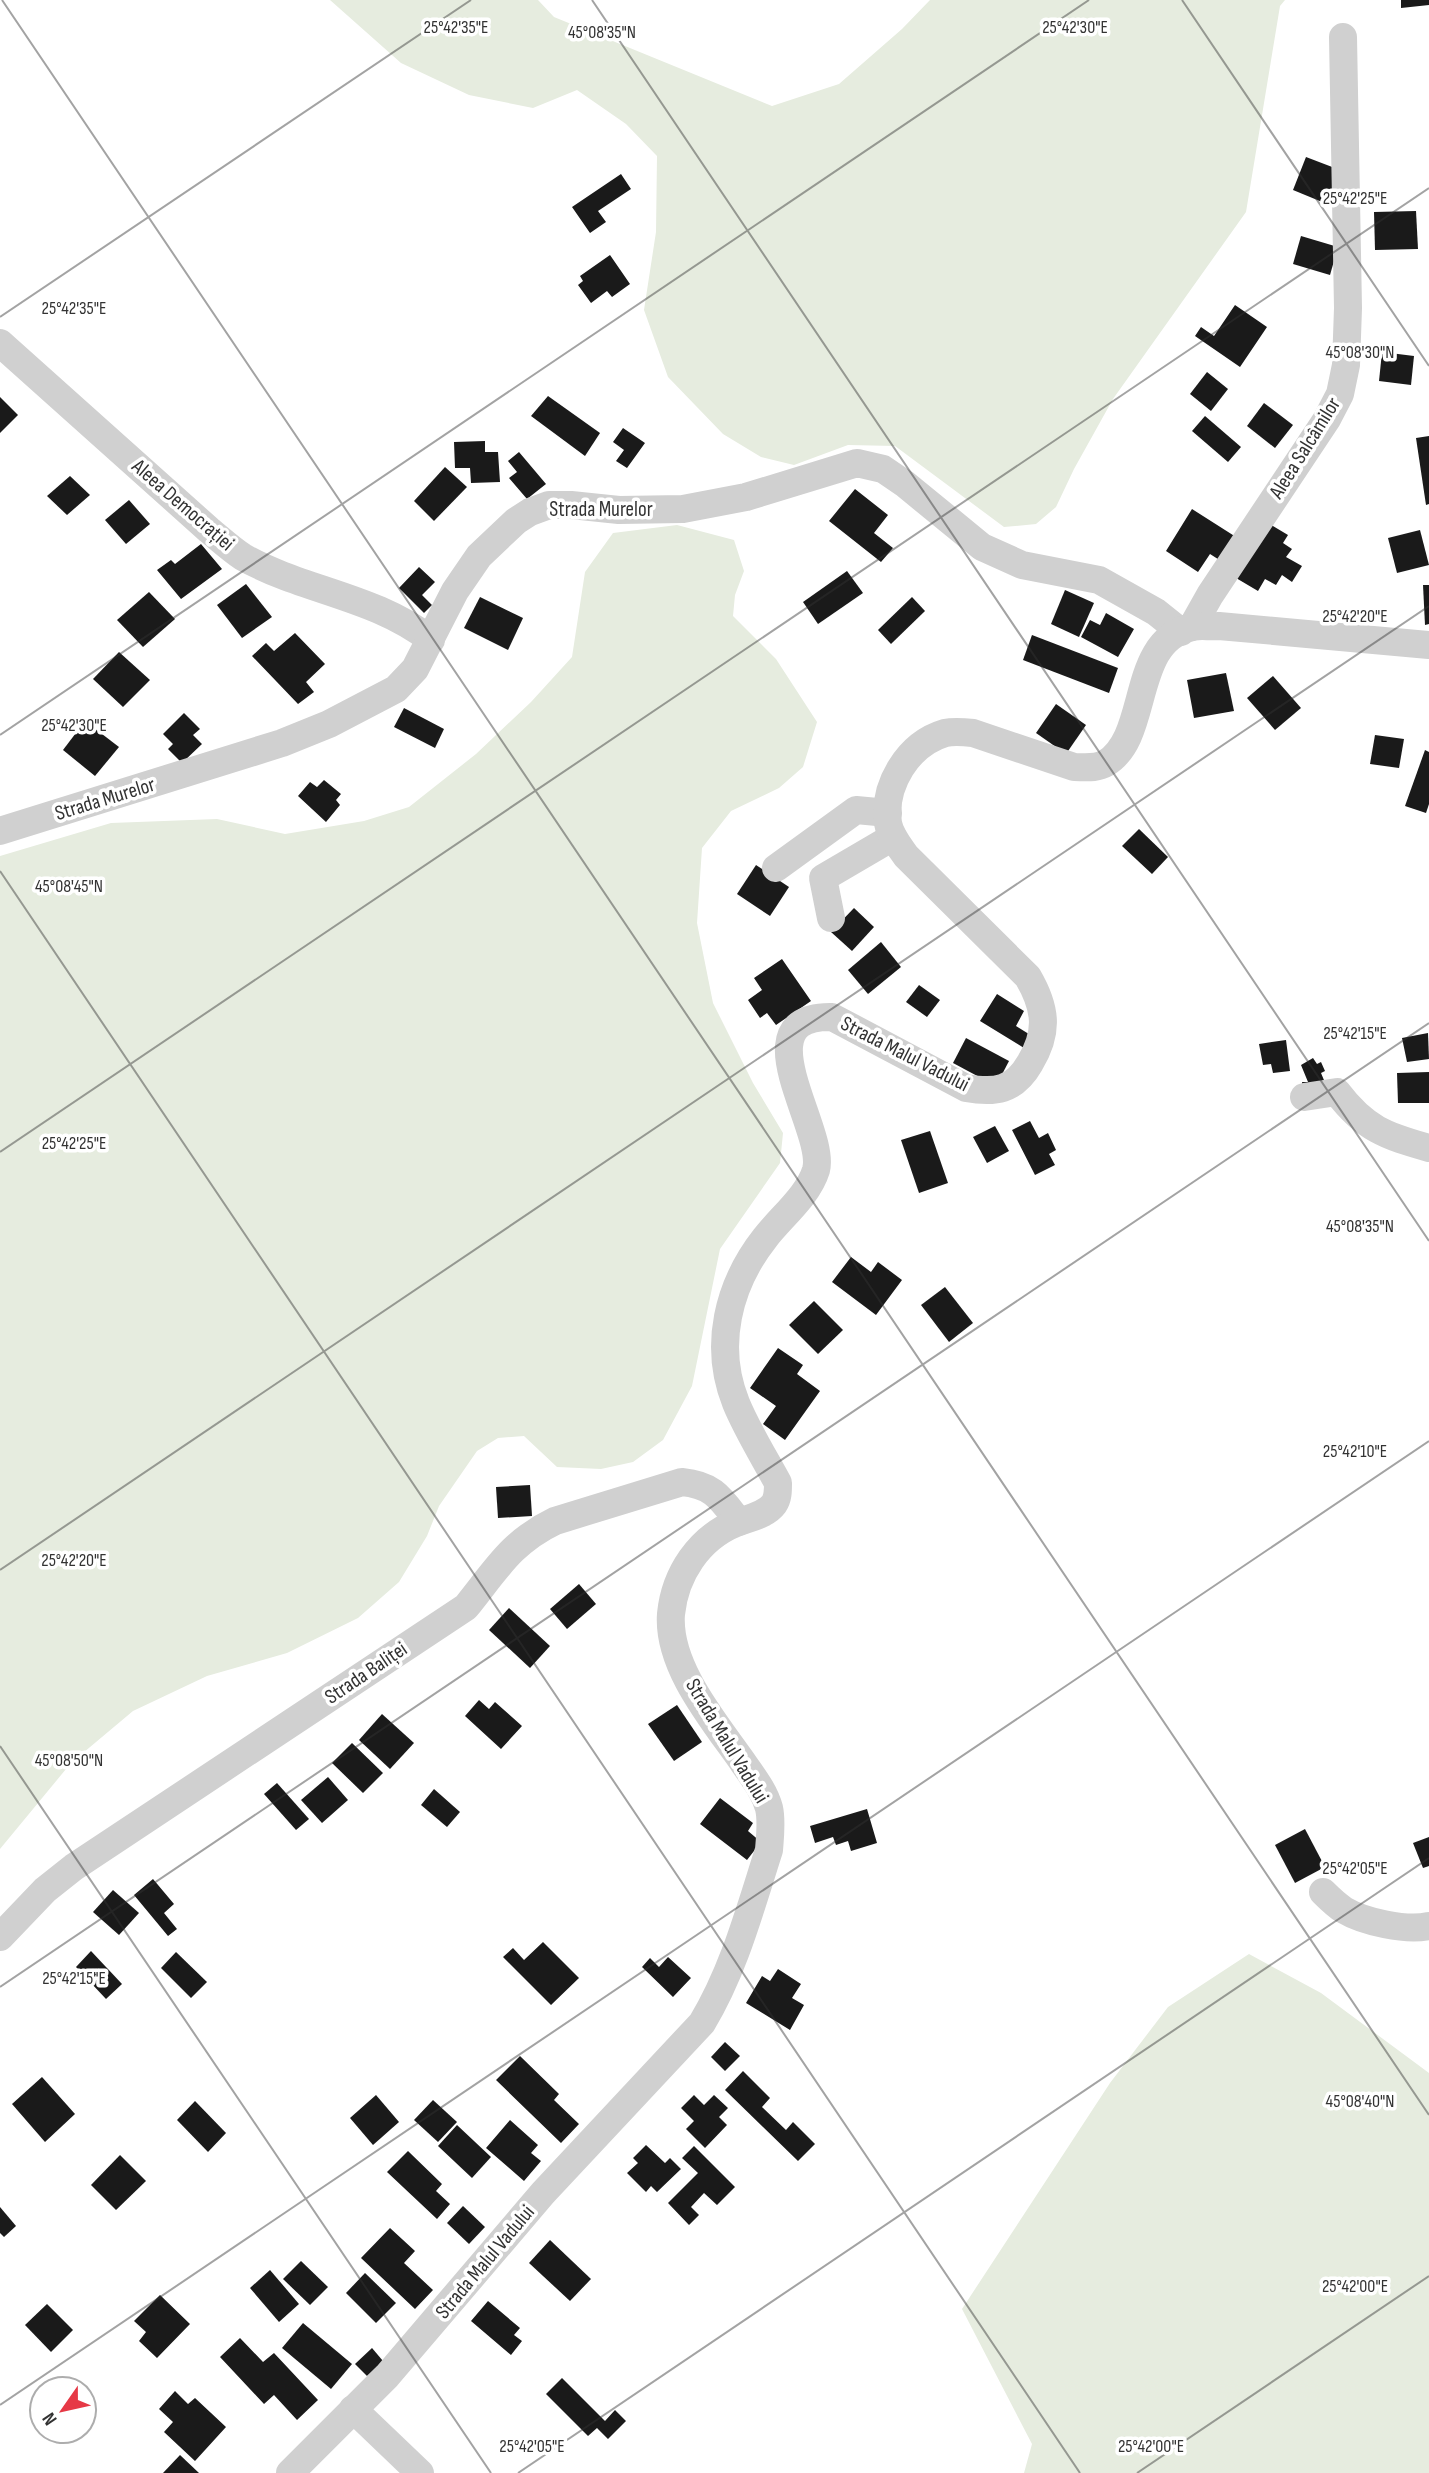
<svg xmlns="http://www.w3.org/2000/svg" width="1429" height="2473" viewBox="0 0 1429 2473" font-family="'Sofia Sans Condensed',sans-serif">
<rect width="100%" height="100%" fill="#fff"/>
<g fill="#e6ecdf">
<polygon points="330,0 538,0 554,17 772,106 839,84 902,29 930,0 1285,0 1280,6 1246,212 1113,399 1074,469 1056,507 1036,524 1004,527 895,446 848,445 794,465 761,457 723,434 668,377 644,310 656,232 657,156 626,124 577,90 533,108 469,95 401,63"/>
<polygon points="677,525 734,540 744,571 735,595 733,616 776,659 817,722 803,767 779,788 731,811 702,848 697,923 713,1003 753,1083 783,1133 780,1163 720,1249 692,1386 663,1440 633,1462 601,1469 557,1467 524,1436 498,1438 477,1451 439,1506 427,1536 399,1582 358,1618 287,1653 207,1676 133,1711 71,1763 0,1849 0,856 111,823 217,819 285,834 364,821 409,807 476,754 531,702 572,657 585,572 613,533"/>
<polygon points="1249,1954 1321,1993 1429,2073 1429,2473 1024,2473 1032,2444 962,2309 1110,2083 1168,2007"/>
</g>
<g fill="#1a1a1a">
<polygon points="1401,0 1429,0 1429,5 1401,8"/>
<polygon points="1306,157 1340,170 1327,204 1293,190"/>
<polygon points="621,174 631,189 598,211 606,222 590,233 572,207"/>
<polygon points="1416,211 1418,249 1375,250 1374,212"/>
<polygon points="1301,236 1338,247 1330,275 1293,264"/>
<polygon points="610,255 630,284 612,297 607,291 591,303 578,285 583,281 580,276"/>
<polygon points="1235,305 1267,327 1240,367 1195,336 1201,327 1214,336"/>
<polygon points="1382,352 1414,356 1411,385 1379,381"/>
<polygon points="1207,372 1228,389 1211,411 1190,394"/>
<polygon points="548,396 600,433 585,456 531,416"/>
<polygon points="0,397 18,415 0,433"/>
<polygon points="1264,403 1293,425 1275,448 1247,426"/>
<polygon points="1205,416 1241,447 1228,462 1192,431"/>
<polygon points="623,428 645,443 627,468 616,461 624,450 613,442"/>
<polygon points="1429,436 1429,504 1426,505 1416,438"/>
<polygon points="485,441 485,452 498,452 500,482 471,483 470,468 455,468 454,442"/>
<polygon points="519,452 546,484 527,499 509,478 517,472 508,461"/>
<polygon points="445,467 467,487 434,521 414,501"/>
<polygon points="70,476 90,495 67,515 47,496"/>
<polygon points="855,489 888,515 874,533 893,548 881,562 829,521"/>
<polygon points="129,500 150,524 126,544 105,520"/>
<polygon points="1192,509 1236,537 1221,561 1210,554 1198,572 1166,551"/>
<polygon points="1268,523 1288,535 1283,543 1292,549 1286,557 1302,566 1292,582 1282,575 1276,585 1265,579 1258,591 1236,578"/>
<polygon points="1420,530 1429,565 1397,573 1388,538"/>
<polygon points="201,544 222,569 181,599 157,570 171,560 175,564"/>
<polygon points="419,567 435,582 422,595 432,605 424,613 399,588"/>
<polygon points="847,571 863,593 818,624 803,602"/>
<polygon points="246,584 272,617 242,638 217,605"/>
<polygon points="1423,585 1429,585 1429,624 1425,625"/>
<polygon points="1065,590 1094,603 1079,637 1051,624"/>
<polygon points="149,592 175,619 143,647 117,620"/>
<polygon points="480,597 523,618 508,650 464,628"/>
<polygon points="912,597 925,611 891,644 878,630"/>
<polygon points="1106,613 1134,629 1118,657 1081,637 1090,620 1100,625"/>
<polygon points="295,633 325,664 306,682 314,692 298,704 252,656 266,643 274,651"/>
<polygon points="1032,635 1118,668 1109,693 1023,660"/>
<polygon points="119,652 150,680 123,707 93,679"/>
<polygon points="1226,673 1234,711 1194,718 1187,680"/>
<polygon points="1273,676 1301,708 1275,730 1247,698"/>
<polygon points="1056,704 1086,725 1066,754 1036,733"/>
<polygon points="404,708 444,729 435,748 394,727"/>
<polygon points="184,713 200,729 193,735 202,744 182,763 168,749 173,744 163,734"/>
<polygon points="85,721 119,747 95,776 63,750"/>
<polygon points="1375,735 1404,739 1399,768 1370,764"/>
<polygon points="1425,750 1429,752 1429,804 1426,813 1405,806"/>
<polygon points="324,780 341,794 336,800 340,805 326,822 298,796 310,782 317,787"/>
<polygon points="1139,829 1168,857 1152,874 1122,846"/>
<polygon points="756,865 789,887 770,916 737,894"/>
<polygon points="854,908 874,927 852,951 831,932"/>
<polygon points="881,942 901,967 868,994 848,970"/>
<polygon points="782,959 811,1001 776,1025 767,1013 760,1018 748,1000 762,990 754,978"/>
<polygon points="919,985 940,1000 927,1017 906,1002"/>
<polygon points="997,994 1024,1011 1016,1026 1032,1036 1024,1048 980,1021"/>
<polygon points="1428,1033 1429,1059 1407,1062 1402,1038"/>
<polygon points="966,1038 1009,1061 996,1086 953,1063"/>
<polygon points="1286,1040 1290,1071 1273,1073 1271,1064 1263,1065 1259,1044"/>
<polygon points="1313,1058 1317,1064 1321,1062 1325,1071 1321,1073 1326,1085 1303,1089 1302,1082 1308,1082 1301,1065"/>
<polygon points="1429,1072 1429,1103 1398,1103 1397,1073"/>
<polygon points="1030,1121 1039,1138 1048,1133 1056,1150 1049,1154 1055,1165 1035,1175 1012,1130"/>
<polygon points="995,1126 1009,1151 987,1163 973,1137"/>
<polygon points="930,1131 948,1183 919,1193 901,1140"/>
<polygon points="851,1257 871,1272 878,1262 902,1280 876,1315 832,1282"/>
<polygon points="945,1287 973,1323 949,1342 921,1305"/>
<polygon points="814,1301 843,1330 818,1354 789,1325"/>
<polygon points="778,1348 803,1365 797,1374 820,1391 785,1440 763,1424 776,1406 750,1388"/>
<polygon points="530,1485 532,1516 498,1518 496,1487"/>
<polygon points="579,1584 596,1604 567,1629 550,1609"/>
<polygon points="509,1608 550,1646 530,1668 489,1630"/>
<polygon points="479,1700 489,1709 495,1702 522,1726 501,1749 465,1716"/>
<polygon points="677,1705 702,1742 674,1761 648,1724"/>
<polygon points="382,1714 414,1743 390,1769 359,1740"/>
<polygon points="352,1743 383,1773 363,1793 332,1763"/>
<polygon points="328,1777 348,1800 322,1823 301,1800"/>
<polygon points="277,1783 309,1819 296,1830 264,1794"/>
<polygon points="434,1789 460,1812 447,1827 421,1805"/>
<polygon points="720,1798 753,1823 748,1831 761,1842 747,1860 700,1824"/>
<polygon points="867,1809 877,1843 851,1851 848,1841 836,1845 833,1837 815,1843 810,1826"/>
<polygon points="1305,1829 1325,1867 1295,1883 1275,1845"/>
<polygon points="1429,1837 1429,1866 1423,1868 1413,1843"/>
<polygon points="153,1879 174,1904 164,1913 177,1929 168,1936 134,1895"/>
<polygon points="113,1890 139,1913 119,1935 93,1912"/>
<polygon points="543,1942 579,1978 551,2005 503,1957 513,1948 524,1960"/>
<polygon points="91,1951 122,1984 106,1999 76,1967"/>
<polygon points="176,1952 207,1982 191,1998 161,1968"/>
<polygon points="668,1957 691,1978 673,1997 642,1967 650,1958 659,1967"/>
<polygon points="778,1969 801,1984 792,1998 804,2005 790,2030 746,2003 762,1976 770,1981"/>
<polygon points="725,2042 740,2056 725,2071 711,2057"/>
<polygon points="520,2056 559,2094 554,2100 579,2124 561,2143 496,2080"/>
<polygon points="743,2071 770,2098 762,2107 786,2130 793,2122 815,2144 798,2161 725,2090"/>
<polygon points="42,2077 75,2114 45,2142 12,2104"/>
<polygon points="376,2095 399,2122 373,2145 350,2118"/>
<polygon points="694,2095 704,2105 714,2095 728,2108 719,2117 727,2125 705,2148 686,2129 694,2121 681,2108"/>
<polygon points="433,2100 457,2122 438,2142 414,2120"/>
<polygon points="195,2101 226,2133 208,2152 177,2120"/>
<polygon points="510,2120 538,2145 531,2153 541,2161 524,2181 486,2148"/>
<polygon points="457,2125 491,2157 472,2178 438,2146"/>
<polygon points="646,2145 665,2163 670,2158 681,2169 657,2192 651,2186 646,2192 627,2173 638,2163 633,2158"/>
<polygon points="694,2146 735,2187 717,2205 704,2193 691,2207 699,2215 689,2225 668,2203 698,2173 682,2158"/>
<polygon points="408,2151 442,2184 436,2191 450,2204 437,2219 387,2172"/>
<polygon points="120,2155 146,2181 116,2210 91,2185"/>
<polygon points="463,2206 485,2227 469,2244 447,2223"/>
<polygon points="0,2207 16,2226 4,2237 0,2233"/>
<polygon points="390,2228 415,2251 404,2263 433,2290 415,2309 361,2258"/>
<polygon points="550,2240 591,2279 570,2301 529,2263"/>
<polygon points="301,2261 328,2287 310,2305 283,2279"/>
<polygon points="270,2270 299,2304 279,2322 250,2288"/>
<polygon points="365,2273 396,2303 376,2323 346,2293"/>
<polygon points="160,2295 190,2324 157,2358 139,2341 146,2332 134,2321"/>
<polygon points="488,2301 520,2328 514,2335 522,2341 511,2355 471,2321"/>
<polygon points="47,2304 73,2330 51,2352 25,2325"/>
<polygon points="303,2323 352,2364 331,2389 282,2348"/>
<polygon points="240,2338 263,2362 274,2353 318,2400 297,2420 274,2395 264,2404 220,2357"/>
<polygon points="372,2348 383,2361 367,2376 355,2364"/>
<polygon points="562,2378 605,2421 615,2410 626,2421 608,2439 597,2428 588,2436 546,2394"/>
<polygon points="175,2391 188,2404 195,2398 226,2427 195,2461 164,2432 173,2422 159,2409"/>
<polygon points="180,2455 199,2473 163,2473"/>
</g>
<g fill="none" stroke-linecap="round" stroke-linejoin="round">
<g stroke="#d0d0d0" stroke-width="28">
<path d="M0,343L209,530C220,539 231,549 243,557C303,591 375,596 431,640"/>
<polyline points="1192,627 1210,595 1327,419 1340,394 1346,365 1348,308 1343,37"/>
<polyline points="0,831 282,743 329,724 396,689 415,669 455,591 479,556 516,521 530,512 549,505 571,505 619,510 683,509 746,497 857,463 883,469 905,484 982,547 1022,565 1099,580 1156,612 1181,632"/>
<polyline points="776,868 856,810 888,813"/>
<polyline points="831,918 823,878 893,837"/>
<path d="M1304,1097L1337,1092C1365,1129 1386,1136 1429,1148"/>
<path d="M1323,1892C1329,1898 1336,1905 1344,1910C1364,1922 1406,1931 1429,1926"/>
<path d="M0,1937L45,1890L74,1867L466,1607C496,1570 511,1542 555,1521L682,1482C714,1485 721,1499 739,1522"/>
<polyline points="353,2409 420,2473"/>
<path d="M290,2473L387,2376L543,2193L702,2023C734,1970 750,1909 769,1850C770,1837 772,1821 769,1808C764,1790 752,1776 742,1761C714,1721 667,1666 671,1614C675,1574 699,1538 736,1523C749,1518 766,1515 774,1504C778,1498 778,1491 778,1483C764,1457 747,1430 736,1403C713,1346 728,1285 765,1238C781,1217 808,1196 816,1170C827,1130 739,1015 832,1017L966,1088C995,1093 1014,1091 1030,1063C1049,1032 1046,1008 1028,977L906,856C899,846 890,835 888,823C883,785 908,744 945,733C954,731 964,732 973,733L1074,767C1085,767 1096,769 1106,763C1151,736 1129,641 1192,627C1200,625 1210,627 1219,626L1429,645"/>
</g>
</g>
<path fill="none" stroke="#333" stroke-width="2" stroke-opacity="0.45" d="M2,0L1429,2115M592,0L1429,1241M1182,0L1429,366M0,317L471,0M0,735L1089,0M0,871L1080,2473M0,1152L1429,188M0,1570L1429,606M0,1746L491,2473M0,1987L1429,1023M0,2405L1429,1441M518,2473L1429,1858M1137,2473L1429,2276"/>
<g text-anchor="middle" dominant-baseline="central" stroke-width="7" stroke-linejoin="round" paint-order="stroke">
<g font-size="21" fill="#333" stroke="#fff">
<text transform="translate(1305 448) rotate(-58)">Aleea Salcâmilor</text>
<text transform="translate(183 505) rotate(41)">Aleea Democrației</text>
<text x="601" y="509">Strada Murelor</text>
<text transform="translate(105 799) rotate(-17)">Strada Murelor</text>
<text transform="translate(905 1054) rotate(27)">Strada Malul Vadului</text>
<text transform="translate(366 1673) rotate(-34)">Strada Baliței</text>
<text transform="translate(727 1741) rotate(59)">Strada Malul Vadului</text>
<text transform="translate(485 2262) rotate(-50)">Strada Malul Vadului</text>
</g>
</g>
<g font-size="18" text-anchor="middle" fill="#333" stroke="#fff" stroke-width="7" stroke-linejoin="round" paint-order="stroke">
<text x="456" y="33">25°42'35"E</text>
<text x="1075" y="33">25°42'30"E</text>
<text x="602" y="38">45°08'35"N</text>
<text x="1355" y="204">25°42'25"E</text>
<text x="74" y="314">25°42'35"E</text>
<text x="1360" y="358">45°08'30"N</text>
<text x="1355" y="622">25°42'20"E</text>
<text x="74" y="731">25°42'30"E</text>
<text x="69" y="892">45°08'45"N</text>
<text x="1355" y="1039">25°42'15"E</text>
<text x="74" y="1149">25°42'25"E</text>
<text x="1360" y="1232">45°08'35"N</text>
<text x="1355" y="1457">25°42'10"E</text>
<text x="74" y="1566">25°42'20"E</text>
<text x="69" y="1766">45°08'50"N</text>
<text x="1355" y="1874">25°42'05"E</text>
<text x="74" y="1984">25°42'15"E</text>
<text x="1360" y="2107">45°08'40"N</text>
<text x="1355" y="2292">25°42'00"E</text>
<text x="532" y="2452">25°42'05"E</text>
<text x="1151" y="2452">25°42'00"E</text>
</g>
<g transform="translate(63 2410) rotate(236)"><circle r="33" fill="#ffffff" stroke="#adadad" stroke-width="2"/>
<path d="M0-5L12 26L0 18L-12 26Z" fill="#e63946"/>
<text y="-10" font-size="19" font-weight="bold" text-anchor="middle" fill="#333333">N</text>
</g>
</svg>
